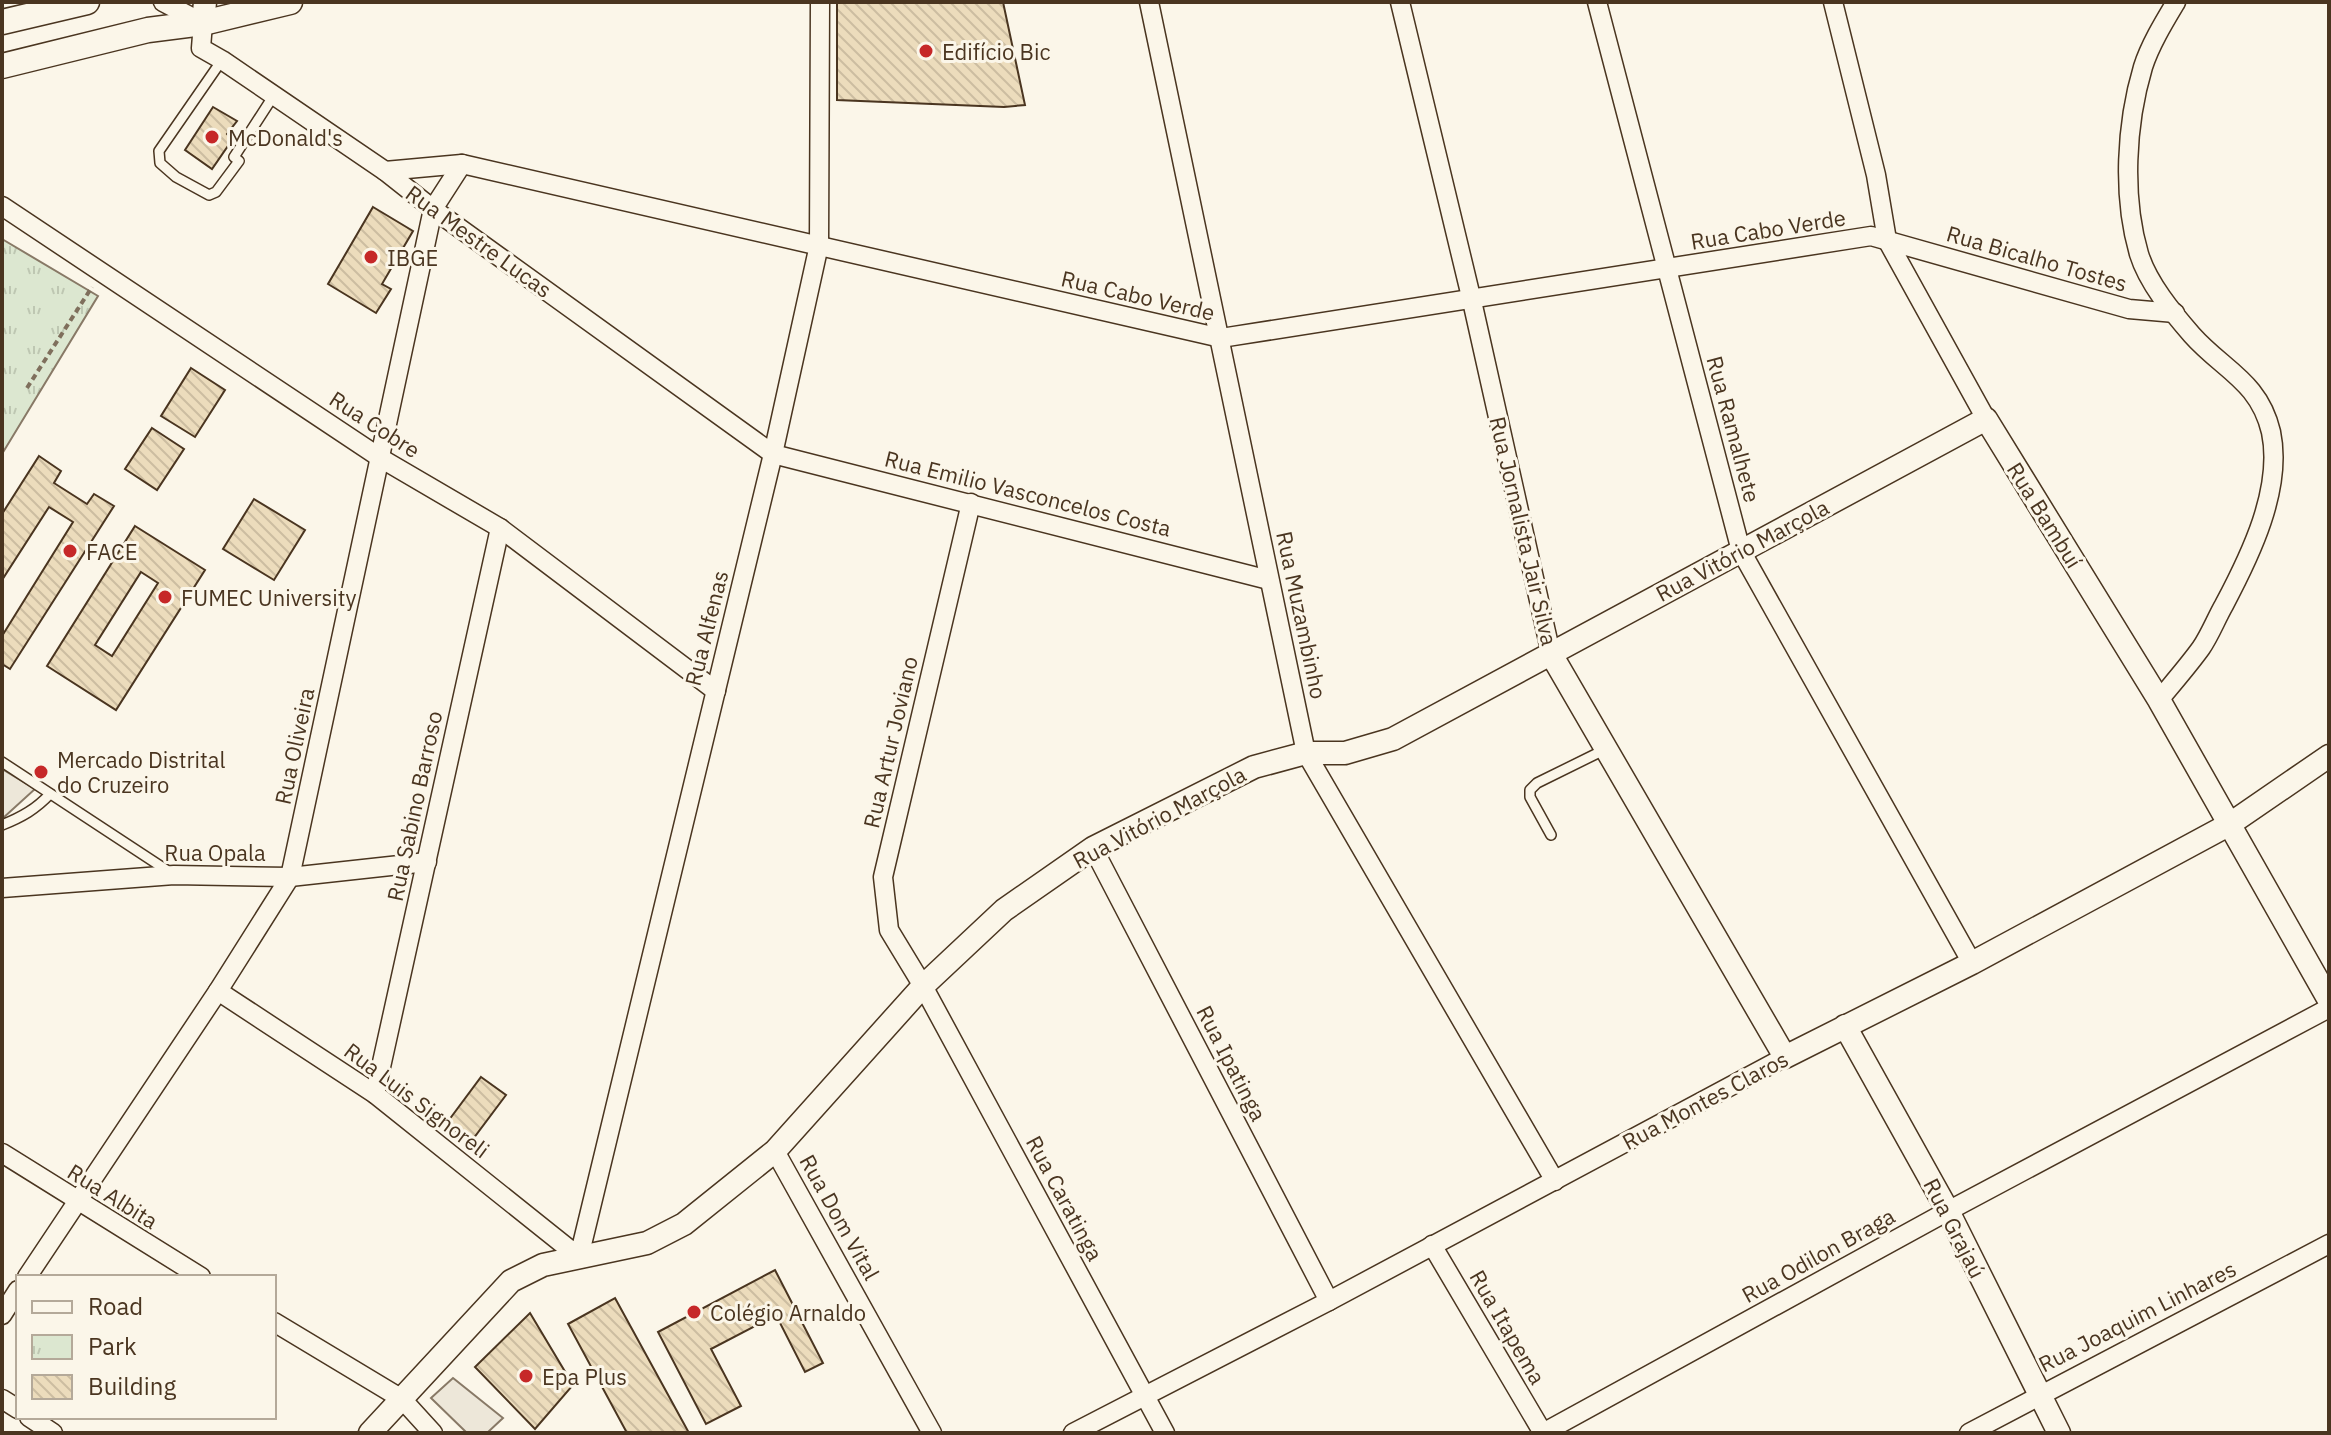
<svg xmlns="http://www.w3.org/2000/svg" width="2331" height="1435" viewBox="0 0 2331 1435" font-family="'IBM Plex Sans',sans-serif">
<defs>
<pattern id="park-tufts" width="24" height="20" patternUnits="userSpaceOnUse" patternTransform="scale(2)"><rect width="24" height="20" fill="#dce7d0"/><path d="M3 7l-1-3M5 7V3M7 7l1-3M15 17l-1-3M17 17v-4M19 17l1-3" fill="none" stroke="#bec7b2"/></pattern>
<pattern id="building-back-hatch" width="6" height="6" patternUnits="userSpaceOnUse" patternTransform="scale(2)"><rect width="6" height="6" fill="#ecdcbc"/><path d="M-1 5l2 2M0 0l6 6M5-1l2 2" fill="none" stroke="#ccbda1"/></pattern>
</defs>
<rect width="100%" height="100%" fill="#fbf6e9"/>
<polygon fill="url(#park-tufts)" stroke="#887966" stroke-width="2" points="2,239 98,296 2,454"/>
<g fill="#ede7d9" stroke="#887966" stroke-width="2">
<polygon points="2,769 35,789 2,819"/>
<polygon points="453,1378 503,1418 487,1433 467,1433 431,1398"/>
</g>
<g fill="url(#building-back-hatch)" stroke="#4a3520" stroke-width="2" fill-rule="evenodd">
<polygon points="837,2 1003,2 1025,105 1004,107 837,100"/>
<polygon points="213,107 237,121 227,134 232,140 212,169 185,150"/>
<polygon points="373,207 413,231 382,284 391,289 376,313 328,284"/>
<polygon points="191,368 225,390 195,437 161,416"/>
<polygon points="152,428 184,449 157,490 125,469"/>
<polygon points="39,456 61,471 54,483 87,504 94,494 114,506 10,669 2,664 2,636 73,522 49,507 2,580 2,514"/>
<polygon points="254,499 305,530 274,580 223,549"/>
<path d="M135,526L205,570L116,710L47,666ZM141,572L158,583L112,656L95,645Z"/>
<polygon points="481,1077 506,1095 470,1143 446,1124"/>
<polygon points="775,1270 823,1363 805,1372 776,1315 711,1349 741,1406 706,1424 658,1332"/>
<polygon points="615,1298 689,1433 627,1433 568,1324"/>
<polygon points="530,1313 573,1385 535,1429 475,1367"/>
</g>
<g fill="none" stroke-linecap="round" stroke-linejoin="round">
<defs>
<g id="service">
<polyline points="222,60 159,151 160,163 176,177 209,195 216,192 239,161 234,157 274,95"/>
<polyline points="2,762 171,873"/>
<path d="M2,825C22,817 36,809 50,794"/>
<polyline points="1551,835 1530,797 1530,790 1537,783 1606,749"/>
</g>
<g id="minor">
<polyline points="163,2 203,23 201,48 222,60 385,171 433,209 773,454 1269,580"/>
<polyline points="1149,2 1306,753 1555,1181"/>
<polyline points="1400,2 1472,301 1551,654"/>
<polyline points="1597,2 1741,551 1972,963"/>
<polyline points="1833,2 1876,175 1887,240 1986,419"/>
<polyline points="385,171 462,164 1221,338 1871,236 2129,309 2175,313"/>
<polyline points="2,206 382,459 500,528 716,691"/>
<polyline points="971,503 883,877 889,930 923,986 1165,1433"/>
<path d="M2159,700C2173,683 2188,666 2201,648C2210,635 2216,619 2224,605C2250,556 2283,489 2271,432C2259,381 2223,370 2192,335C2172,312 2148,283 2139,254C2122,196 2126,124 2143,67C2150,45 2164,22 2176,2"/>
<polyline points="1093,848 1329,1301"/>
<polyline points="2,888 174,875 290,877 427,862"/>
<polyline points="218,991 375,1094 579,1257 773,454 819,245 820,2"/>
<polyline points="375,1094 500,528"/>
<polyline points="775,1151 932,1433"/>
<polyline points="2,1153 201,1277"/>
<polyline points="1432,1245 1543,1433"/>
<polyline points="27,1277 218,991 290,877 433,209 462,164"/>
<polyline points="2,1315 18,1290"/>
<polyline points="274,1322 402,1399 433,1433"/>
<polyline points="2,1399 18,1409"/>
<polyline points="29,1417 53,1433"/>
<polyline points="1073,1433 1329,1301 1785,1057"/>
<polyline points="1543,1433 1948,1211 2329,1008"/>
<polyline points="1969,1433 2329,1244"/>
</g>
<g id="tertiary">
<polyline points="203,23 205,2"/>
<polyline points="1551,654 1785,1057 1972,963 2230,824 2329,756"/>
<polyline points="1845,1026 1948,1211 2059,1433"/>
<polyline points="370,1433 511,1281 543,1265 647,1243 684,1224 775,1151 923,986 1004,910 1093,848 1254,767 1306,753 1345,753 1393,739 1986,419 2159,700 2329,1000"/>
</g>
<g id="secondary">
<polyline points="2,22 87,2"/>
<polyline points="2,66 148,30 203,23 290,2"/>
</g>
</defs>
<use href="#service" stroke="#4a3520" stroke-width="12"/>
<use href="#minor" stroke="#4a3520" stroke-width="21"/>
<use href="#tertiary" stroke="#4a3520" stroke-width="25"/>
<use href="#secondary" stroke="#4a3520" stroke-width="27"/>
<polyline stroke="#7f6f5c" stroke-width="4" stroke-dasharray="6 4" stroke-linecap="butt" points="27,388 92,287"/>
<use href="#service" stroke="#fbf6e9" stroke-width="9"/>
<use href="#minor" stroke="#fbf6e9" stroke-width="18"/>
<use href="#tertiary" stroke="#fbf6e9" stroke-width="22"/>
<use href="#secondary" stroke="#fbf6e9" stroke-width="24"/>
</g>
<g fill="#c62828" stroke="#fbf6e9" stroke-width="3">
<circle cx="926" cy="51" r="8"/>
<circle cx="212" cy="137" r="8"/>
<circle cx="371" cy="257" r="8"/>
<circle cx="70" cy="551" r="8"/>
<circle cx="165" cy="597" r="8"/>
<circle cx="41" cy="772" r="8"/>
<circle cx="694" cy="1312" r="8"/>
<circle cx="526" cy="1376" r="8"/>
</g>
<g text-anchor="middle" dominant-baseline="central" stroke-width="6" stroke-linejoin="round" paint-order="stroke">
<g font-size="22" fill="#4a3520" stroke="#fbf6e9" text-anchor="start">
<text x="942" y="51">Edifício Bic</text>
<text x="228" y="137">McDonald's</text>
<text x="387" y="257">IBGE</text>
<text x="86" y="551">FACE</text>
<text x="181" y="597">FUMEC University</text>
<text x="57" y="759">Mercado Distrital<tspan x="57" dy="25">do Cruzeiro</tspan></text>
<text x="710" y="1312">Colégio Arnaldo</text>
<text x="542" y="1376">Epa Plus</text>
</g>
<g font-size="22" fill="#4a3520" stroke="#fbf6e9">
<text transform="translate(1768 229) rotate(-9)">Rua Cabo Verde</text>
<text transform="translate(479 241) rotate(36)">Rua Mestre Lucas</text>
<text transform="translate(2037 258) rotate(16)">Rua Bicalho Tostes</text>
<text transform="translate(1138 295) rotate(13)">Rua Cabo Verde</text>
<text transform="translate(375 424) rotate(33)">Rua Cobre</text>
<text transform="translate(1734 429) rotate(75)">Rua Ramalhete</text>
<text transform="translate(1028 493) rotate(14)">Rua Emilio Vasconcelos Costa</text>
<text transform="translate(2045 515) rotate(58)">Rua Bambuí</text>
<text transform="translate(1524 531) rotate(77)">Rua Jornalista Jair Silva</text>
<text transform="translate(1742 550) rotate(-28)">Rua Vitório Marçola</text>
<text transform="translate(1302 615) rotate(78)">Rua Muzambinho</text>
<text transform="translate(706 628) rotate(-76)">Rua Alfenas</text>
<text transform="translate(890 742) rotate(-77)">Rua Artur Joviano</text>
<text transform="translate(294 746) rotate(-78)">Rua Oliveira</text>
<text transform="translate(414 806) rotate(-78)">Rua Sabino Barroso</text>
<text transform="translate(1159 817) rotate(-28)">Rua Vitório Marçola</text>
<text x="215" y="852">Rua Opala</text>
<text transform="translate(1232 1063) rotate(63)">Rua Ipatinga</text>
<text transform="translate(417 1100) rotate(37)">Rua Luis Signoreli</text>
<text transform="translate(1705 1100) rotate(-28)">Rua Montes Claros</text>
<text transform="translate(113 1196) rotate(32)">Rua Albita</text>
<text transform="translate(1065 1198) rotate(62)">Rua Caratinga</text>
<text transform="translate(840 1217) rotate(61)">Rua Dom Vital</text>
<text transform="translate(1955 1228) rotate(63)">Rua Grajaú</text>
<text transform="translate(1818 1255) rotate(-29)">Rua Odilon Braga</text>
<text transform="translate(2137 1316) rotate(-27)">Rua Joaquim Linhares</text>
<text transform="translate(1508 1327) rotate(60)">Rua Itapema</text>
</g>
</g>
<rect width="2331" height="1435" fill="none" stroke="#4a3520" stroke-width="8"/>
<rect x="16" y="1275" width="260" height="144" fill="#fbf6e9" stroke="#b4a999" stroke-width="2"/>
<rect x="32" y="1301" width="40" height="12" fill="#fbf6e9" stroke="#b4a999" stroke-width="2"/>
<text x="88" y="1315" font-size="24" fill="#4a3520">Road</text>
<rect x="32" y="1335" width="40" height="24" fill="url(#park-tufts)" stroke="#b4a999" stroke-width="2"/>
<text x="88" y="1355" font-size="24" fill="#4a3520">Park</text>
<rect x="32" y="1375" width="40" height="24" fill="url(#building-back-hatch)" stroke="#b4a999" stroke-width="2"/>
<text x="88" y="1395" font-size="24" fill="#4a3520">Building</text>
</svg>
